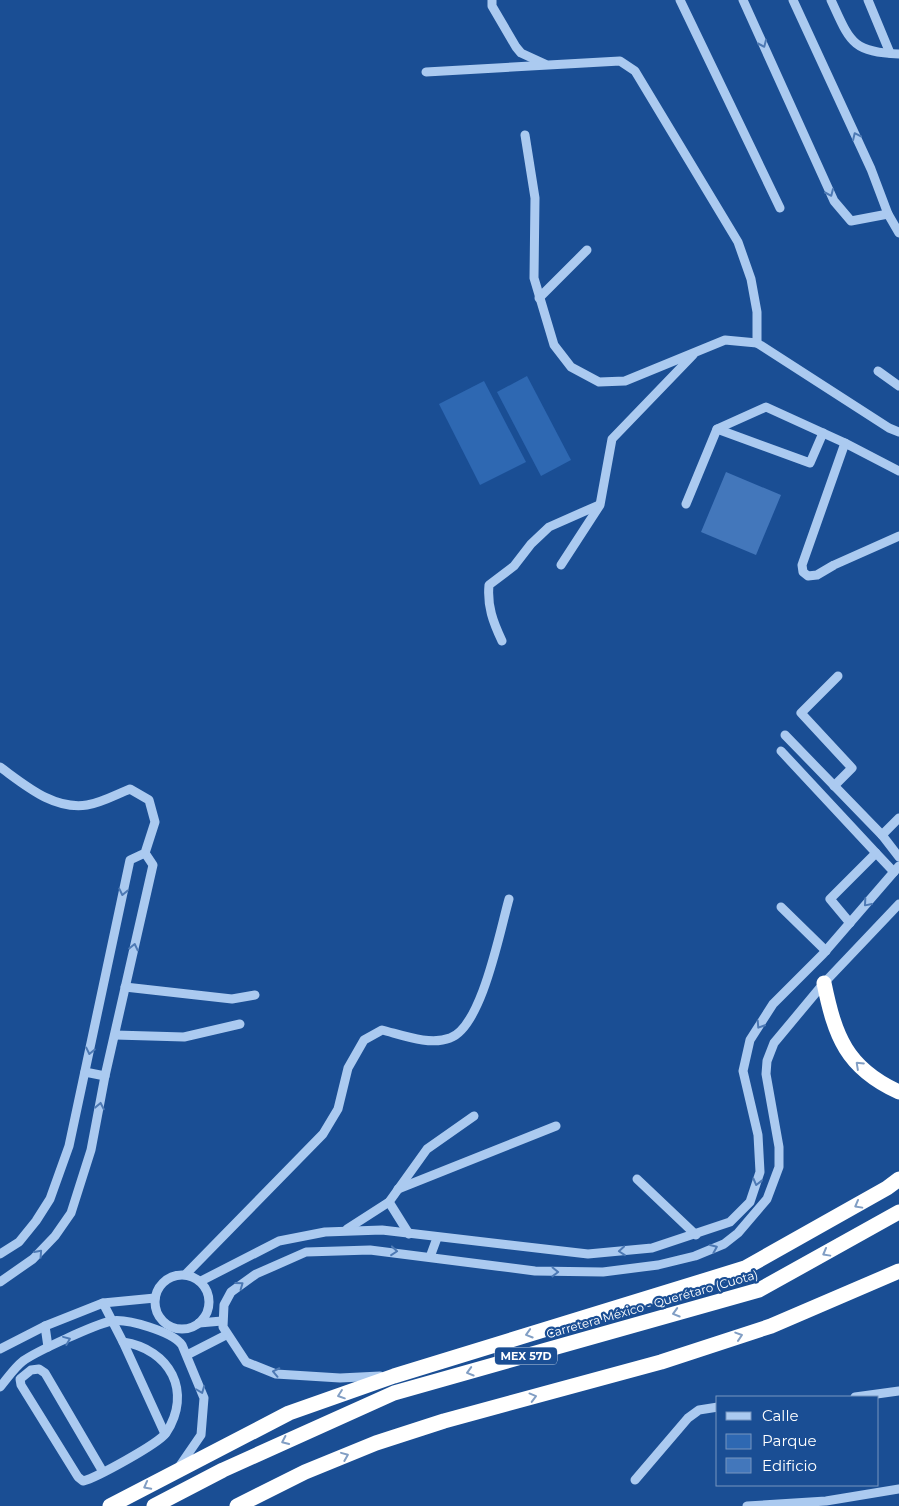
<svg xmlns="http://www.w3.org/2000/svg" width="899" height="1506" viewBox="0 0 899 1506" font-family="Montserrat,sans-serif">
<rect width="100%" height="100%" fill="#1a4e94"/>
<g fill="#2e68b2">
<polygon points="527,376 571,460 541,476 497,392"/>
<polygon points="484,381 526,462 480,485 439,404"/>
</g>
<polygon fill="#4377bb" points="726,472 781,495 756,555 701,532"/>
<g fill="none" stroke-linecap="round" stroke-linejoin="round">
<g stroke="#abcaf0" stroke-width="9">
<polyline points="492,0 492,6 516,47 521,53 545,64"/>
<polyline points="680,0 780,208"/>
<polyline points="743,0 834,201 851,221 888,214"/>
<polyline points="793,0 871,169 888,214 899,233"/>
<path d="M831,0C850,41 851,52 899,54"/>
<polyline points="868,0 890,53"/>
<polyline points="426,72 620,61 635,71 738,242 751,279 757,312 757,343 889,428 899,432"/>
<polyline points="525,135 535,198 534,278 554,345 571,367 599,382 625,381 725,340 757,343"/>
<polyline points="539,298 587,250"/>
<polyline points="878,371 899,386"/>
<polyline points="717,429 810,463 823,433"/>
<polyline points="899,471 845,443 802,565 803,572 808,576 817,575 834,565 899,536"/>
<polyline points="686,504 717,429 766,407 845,443"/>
<polyline points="561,565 600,505 612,439 693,355"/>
<path d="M502,641C493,622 487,606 489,585L514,566L531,544L549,527L599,505"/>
<polyline points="785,735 882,835"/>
<polyline points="781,751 876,853"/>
<path d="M0,767C25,785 53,810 87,805C101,803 117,794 130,789L149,800L155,822L145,853L130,860L69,1146L50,1199L36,1221L19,1242L0,1254"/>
<polyline points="834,786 852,768 801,713 838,676"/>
<polyline points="899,818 882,835 899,857"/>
<polyline points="781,907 826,951"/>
<polyline points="850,923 830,899 876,853 894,872"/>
<polyline points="125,987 232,999 255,995"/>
<polyline points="115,1035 184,1037 240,1024"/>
<polyline points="85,1072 105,1076"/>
<polyline points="637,1179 696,1235"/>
<polyline points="398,1189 556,1126"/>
<polyline points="389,1202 409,1234"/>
<polyline points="347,1229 389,1202 427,1149 474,1116"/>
<polyline points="430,1257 437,1238"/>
<path d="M186,1274L323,1134L338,1109L348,1068L364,1040L382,1030C402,1035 430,1046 450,1038C482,1027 500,930 509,899"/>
<circle cx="182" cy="1302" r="27"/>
<polyline points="201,1281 279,1241 325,1232 382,1230 588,1254 652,1248 730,1222 750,1202 760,1172 758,1135 743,1071 750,1040 773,1004 823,954 899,866"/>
<polyline points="0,1282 33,1259 55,1236 71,1213 91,1150 105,1076 153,865 145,853"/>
<path d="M103,1303L123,1342C170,1349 193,1392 166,1433C158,1444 96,1478 83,1481L78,1477L21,1385L20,1379L31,1370L39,1369L45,1373L103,1472"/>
<polyline points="199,1323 222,1321"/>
<polyline points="45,1326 48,1347"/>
<polyline points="123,1342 165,1434"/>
<polyline points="0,1349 45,1326 103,1303 155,1298"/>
<polyline points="187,1355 226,1335"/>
<polyline points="380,1376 340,1378 276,1374 246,1362 223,1327 224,1305 231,1292 256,1274 306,1252 370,1250 535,1271 603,1272 658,1265 695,1256 724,1244 738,1233 767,1199 779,1167 779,1147 766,1074 767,1061 774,1043 824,983 899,904"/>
<path d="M0,1387C7,1379 14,1368 23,1361C37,1351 94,1325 111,1321C127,1318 173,1332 182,1345L204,1398L201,1435L179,1467"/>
<polyline points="855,1397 899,1391"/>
<polyline points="635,1480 688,1418 699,1410 718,1407"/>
<polyline points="747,1506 826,1501 899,1489"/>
</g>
<g stroke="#fff" stroke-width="15">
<path d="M824,983C835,1036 846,1068 899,1092"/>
<polyline points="110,1506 289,1413 394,1376 745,1268 887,1188 899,1179"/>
<polyline points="154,1506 223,1470 394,1393 759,1290 899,1212"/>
<polyline points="237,1506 305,1472 376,1443 444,1421 661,1362 771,1326 899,1271"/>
</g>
</g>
<defs><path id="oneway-chevron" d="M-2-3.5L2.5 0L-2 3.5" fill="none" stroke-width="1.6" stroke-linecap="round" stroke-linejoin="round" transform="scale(1.25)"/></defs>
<g stroke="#4d79b4">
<use href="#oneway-chevron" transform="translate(763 44) rotate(66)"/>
<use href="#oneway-chevron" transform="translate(856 136) rotate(-115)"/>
<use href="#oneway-chevron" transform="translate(830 193) rotate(66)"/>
<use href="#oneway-chevron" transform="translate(123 892) rotate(102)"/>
<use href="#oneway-chevron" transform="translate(867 903) rotate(131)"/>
<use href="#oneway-chevron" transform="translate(134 947) rotate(-77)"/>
<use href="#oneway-chevron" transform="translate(760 1025) rotate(123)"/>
<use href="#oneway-chevron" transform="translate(90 1051) rotate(102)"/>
<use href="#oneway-chevron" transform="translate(100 1106) rotate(-79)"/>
<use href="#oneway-chevron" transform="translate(757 1182) rotate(104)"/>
<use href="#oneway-chevron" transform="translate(714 1248) rotate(-23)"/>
<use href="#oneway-chevron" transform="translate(394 1251) rotate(5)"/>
<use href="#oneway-chevron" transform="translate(622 1251) rotate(175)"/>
<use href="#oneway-chevron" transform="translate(39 1253) rotate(-48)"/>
<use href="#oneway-chevron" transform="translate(555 1272) rotate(1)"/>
<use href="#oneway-chevron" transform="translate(240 1285) rotate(-36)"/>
<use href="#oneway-chevron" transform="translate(67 1340) rotate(-22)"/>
<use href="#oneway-chevron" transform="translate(276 1372) rotate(-168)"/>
<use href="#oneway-chevron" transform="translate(201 1390) rotate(69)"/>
</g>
<g stroke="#819ec4">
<use href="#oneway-chevron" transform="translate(859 1065) rotate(-137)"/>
<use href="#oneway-chevron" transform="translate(858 1205) rotate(151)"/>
<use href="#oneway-chevron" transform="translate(826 1253) rotate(151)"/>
<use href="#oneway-chevron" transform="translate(676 1313) rotate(164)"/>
<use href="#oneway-chevron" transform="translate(529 1334) rotate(163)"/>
<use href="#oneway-chevron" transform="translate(739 1336) rotate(-18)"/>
<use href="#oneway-chevron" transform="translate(470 1372) rotate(164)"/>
<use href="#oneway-chevron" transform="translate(341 1395) rotate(161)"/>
<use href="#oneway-chevron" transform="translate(533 1397) rotate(-15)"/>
<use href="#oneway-chevron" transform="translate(285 1441) rotate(155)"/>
<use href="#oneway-chevron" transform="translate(345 1456) rotate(-22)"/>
<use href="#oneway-chevron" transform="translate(147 1486) rotate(152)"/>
</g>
<g text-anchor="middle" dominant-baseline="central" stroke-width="4.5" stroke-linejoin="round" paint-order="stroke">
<rect fill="#1a4e94" stroke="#bacadf" stroke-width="1" x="495" y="1347.5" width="62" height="17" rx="4"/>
<g font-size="11" font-weight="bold" fill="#fff">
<text x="526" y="1356">MEX 57D</text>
</g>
<g font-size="12" fill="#fff" stroke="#1a4e94">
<text transform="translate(652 1304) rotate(-16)">Carretera México - Querétaro (Cuota)</text>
</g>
</g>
<rect x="716" y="1396" width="162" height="90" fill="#1a4e94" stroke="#7695bf"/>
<rect x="726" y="1412" width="25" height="8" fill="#abcaf0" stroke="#7695bf"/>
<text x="762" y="1421" font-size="15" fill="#ffffff">Calle</text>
<rect x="726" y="1434" width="25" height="15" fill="#2e68b2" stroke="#7695bf"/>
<text x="762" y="1446" font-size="15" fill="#ffffff">Parque</text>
<rect x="726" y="1458" width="25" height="15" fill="#4377bb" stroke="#7695bf"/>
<text x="762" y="1471" font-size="15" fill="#ffffff">Edificio</text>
</svg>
